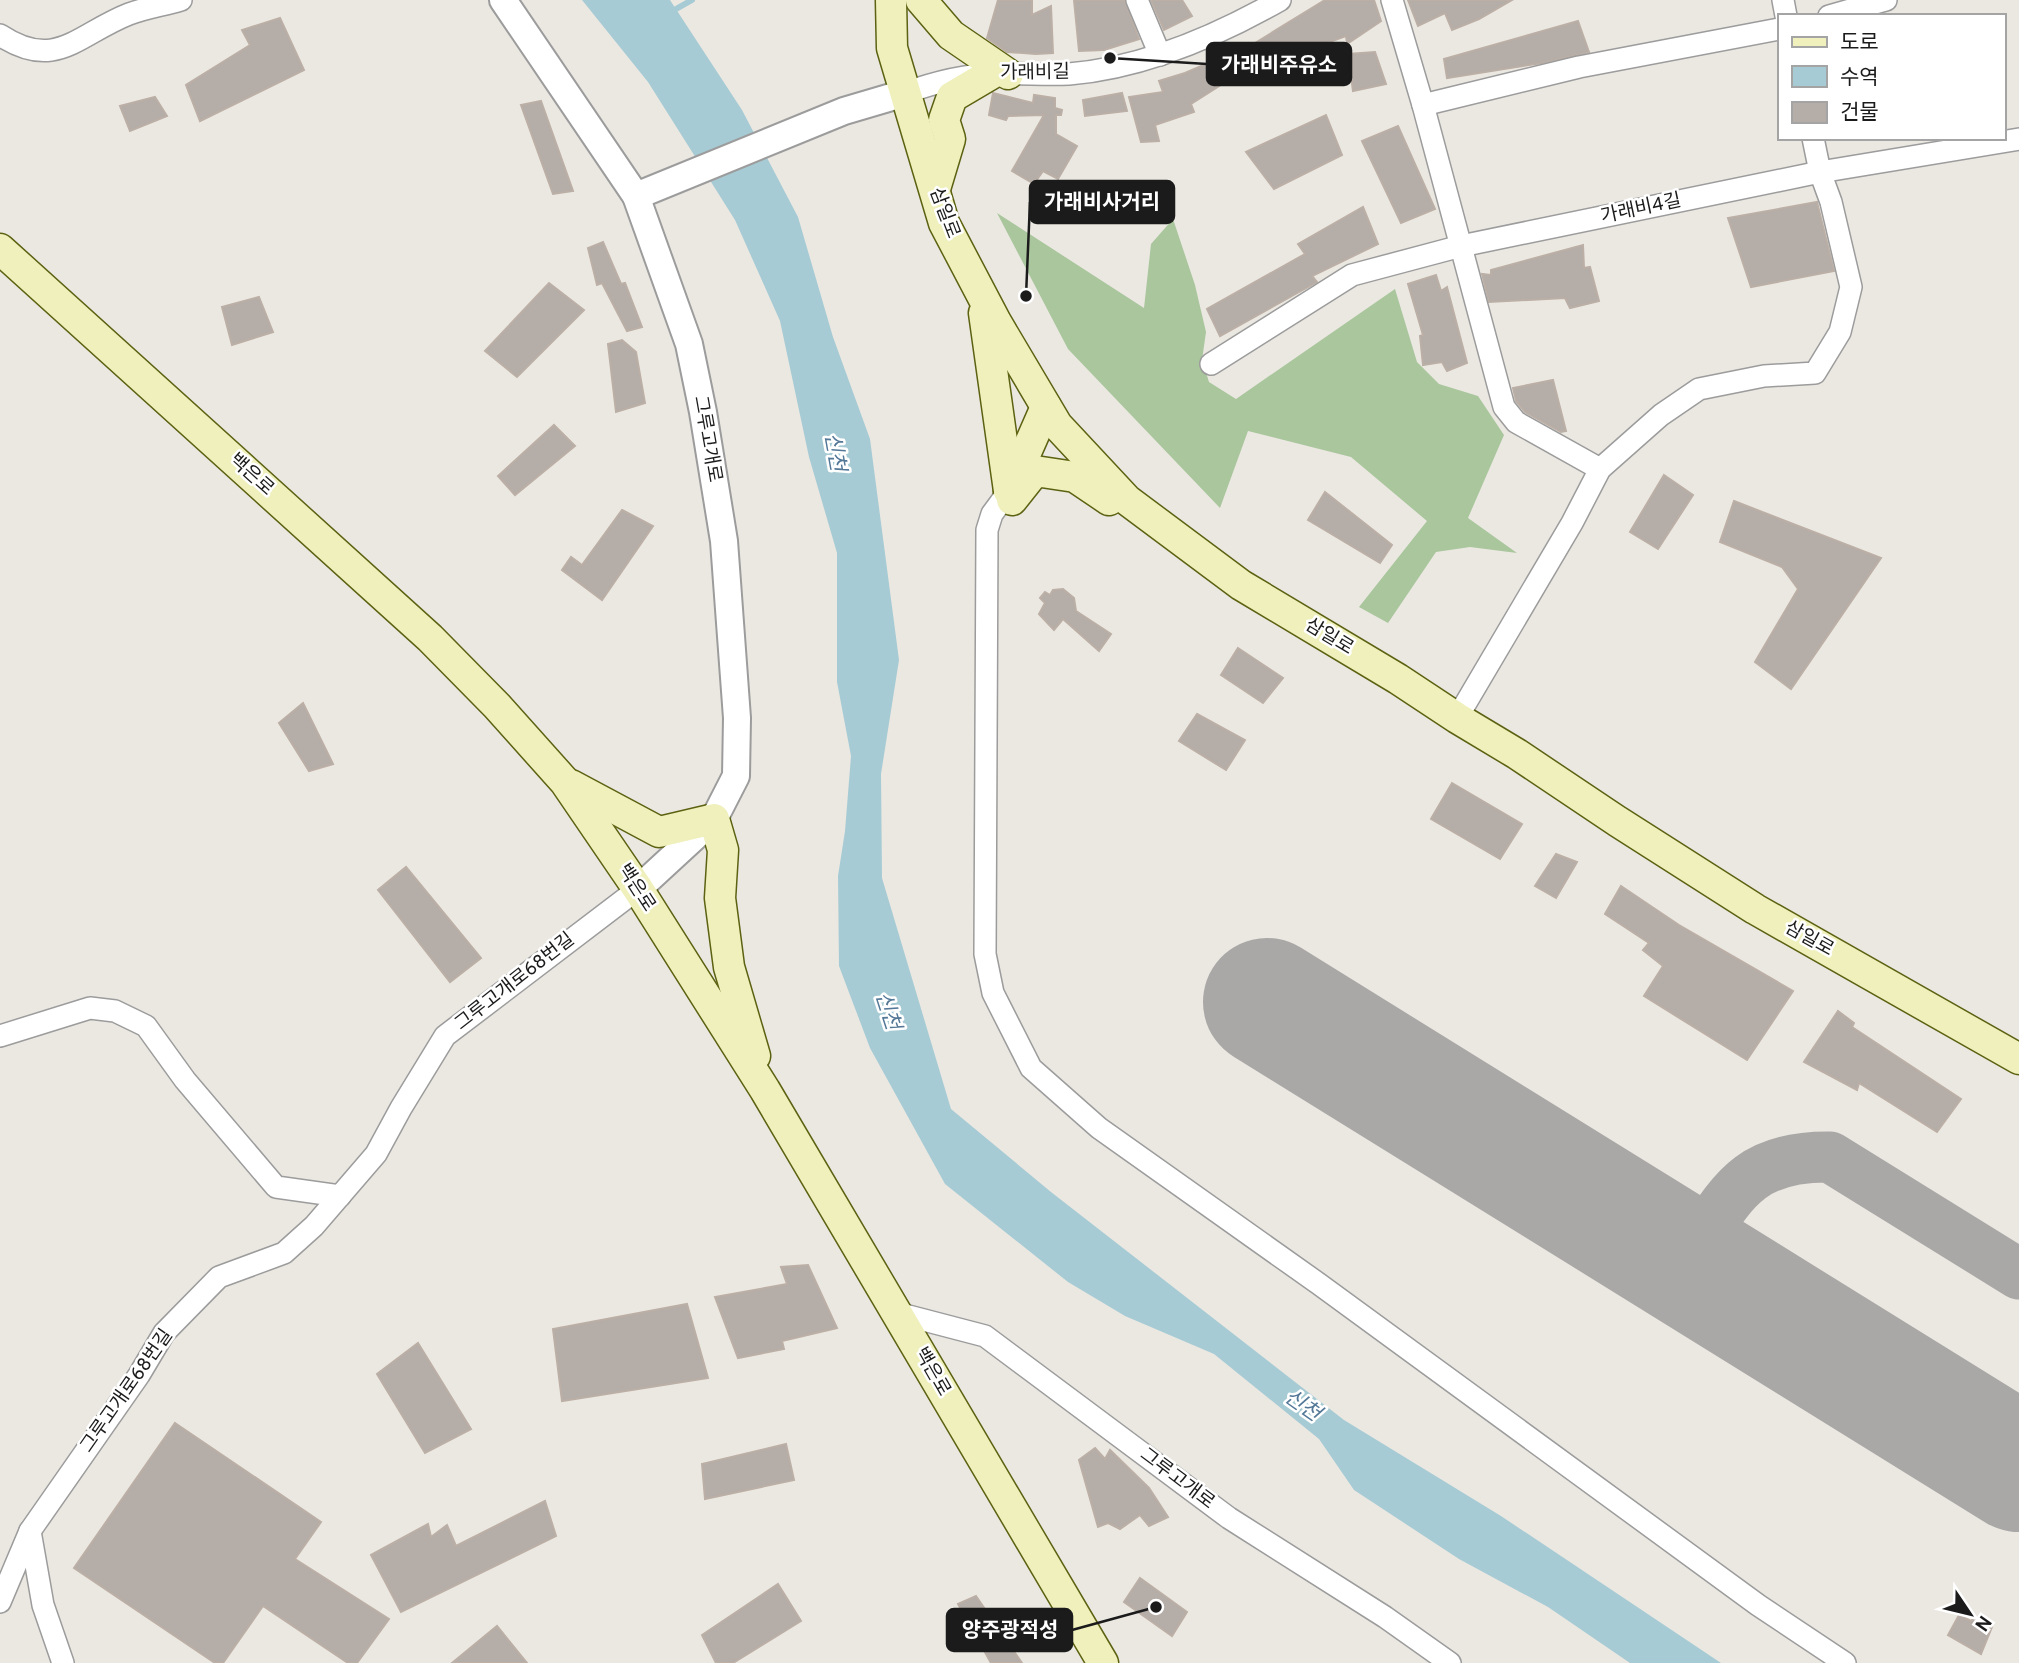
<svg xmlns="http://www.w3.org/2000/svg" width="2019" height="1663" viewBox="0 0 2019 1663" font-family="Overpass,'Noto Sans KR',sans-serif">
<rect width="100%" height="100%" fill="#ebe8e2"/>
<polygon fill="#a9c69c" points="997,213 1144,308 1151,244 1173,219 1195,285 1206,332 1202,360 1209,382 1236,399 1395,289 1417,362 1439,384 1478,396 1504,435 1468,518 1517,553 1470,547 1436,552 1388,623 1359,607 1427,521 1351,457 1248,431 1220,508 1068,349"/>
<polygon fill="#a7cbd4" points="582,0 670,0 742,110 798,217 833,337 870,439 899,660 881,774 882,878 951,1109 1051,1192 1344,1420 1501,1516 1721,1663 1630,1663 1548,1607 1459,1559 1354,1490 1319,1439 1214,1354 1125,1316 1068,1282 945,1184 870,1048 839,966 838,876 845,831 851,756 837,682 837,553 809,457 780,321 735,220 648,82"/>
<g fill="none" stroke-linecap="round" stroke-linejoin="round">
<polyline stroke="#a7cbd4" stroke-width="6" points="669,13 692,0"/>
<path stroke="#aaa8a6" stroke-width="51" d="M1686,1262C1730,1198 1742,1156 1830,1157L2019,1274"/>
<polyline stroke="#aaa8a6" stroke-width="128" points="1267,1002 2019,1468"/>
</g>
<g fill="#b4ada8" stroke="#bbafa6" stroke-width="2">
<polygon points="998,0 1032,0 1032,15 1051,6 1053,53 1036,54 1007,52 987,38"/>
<polygon points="1074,0 1124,0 1139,39 1104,50 1079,51"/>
<polygon points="1151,0 1182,0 1192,16 1164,30"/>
<polygon points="1325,0 1374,0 1381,21 1347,44 1346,36 1305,51 1304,48 1292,53 1287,46 1267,60 1265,57 1191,104 1194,112 1155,125 1159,141 1141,142 1129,97 1163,92 1159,81 1185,73 1255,43"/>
<polygon points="1408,0 1512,0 1479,19 1452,30 1445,13 1418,26"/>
<polygon points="280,18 304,70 200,121 186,85 250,45 242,30"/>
<polygon points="1578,21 1589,52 1542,63 1447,78 1444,59"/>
<polygon points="1375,52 1386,84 1353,91 1348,54"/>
<polygon points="993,93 1033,103 1034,95 1055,98 1055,108 1062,110 1061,115 1056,115 1056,134 1077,146 1058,179 1043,171 1034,184 1012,171 1044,115 1008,116 1006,120 989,115"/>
<polygon points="1122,93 1127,111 1085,116 1083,100"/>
<polygon points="155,97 167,116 130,131 120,106"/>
<polygon points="541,101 573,191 553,194 521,105"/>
<polygon points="1326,115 1342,155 1274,189 1246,152"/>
<polygon points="1398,126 1435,209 1401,223 1362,141"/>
<polygon points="1817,202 1834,271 1751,287 1728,218"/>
<polygon points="1363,207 1378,244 1312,276 1317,282 1220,336 1207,309 1305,254 1298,244"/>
<polygon points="603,242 621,284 625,283 642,327 627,331 602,283 597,285 588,248"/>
<polygon points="1583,245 1584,268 1590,267 1599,301 1570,308 1565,298 1489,302 1482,274 1491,275 1491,270"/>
<polygon points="1436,275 1441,291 1447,287 1467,363 1447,371 1442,362 1423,365 1420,336 1423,335 1408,284"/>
<polygon points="549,283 584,310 517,377 485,351"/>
<polygon points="259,297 273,332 232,345 222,307"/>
<polygon points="622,340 636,352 645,403 616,412 608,344"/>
<polygon points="1553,380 1566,431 1561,432 1525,412 1516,401 1513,388"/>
<polygon points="554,425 575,446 515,495 498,476"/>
<polygon points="1664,475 1693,495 1658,549 1630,532"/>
<polygon points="1325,492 1392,545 1380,563 1308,520"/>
<polygon points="1734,501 1881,558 1791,689 1755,662 1798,589 1782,567 1720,542"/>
<polygon points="622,510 653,526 602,600 562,570 571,557 582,565"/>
<polygon points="1063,589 1074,598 1076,611 1111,634 1099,651 1063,619 1054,630 1039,614 1045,603 1040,598 1045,592 1050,595 1053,590"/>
<polygon points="1238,648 1283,678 1263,703 1221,675"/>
<polygon points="303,703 333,764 309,771 279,723"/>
<polygon points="1197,714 1245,740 1226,770 1179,741"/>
<polygon points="1452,783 1522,824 1500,859 1431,819"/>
<polygon points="1556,854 1577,862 1556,898 1535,886"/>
<polygon points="406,867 481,958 450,982 378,890"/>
<polygon points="1621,886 1679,925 1793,991 1747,1060 1644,996 1663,966 1643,950 1649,943 1605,914"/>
<polygon points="1838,1011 1854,1023 1852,1027 1961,1099 1937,1132 1859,1083 1857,1090 1804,1062"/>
<polygon points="808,1265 837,1328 782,1341 784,1349 738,1358 715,1297 787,1284 781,1267"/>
<polygon points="687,1304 708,1378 562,1401 553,1329"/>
<polygon points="418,1343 471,1429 425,1453 377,1374"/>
<polygon points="175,1423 321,1522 295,1559 389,1619 357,1663 348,1663 263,1606 223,1663 215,1663 74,1568"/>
<polygon points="786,1444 794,1480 705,1499 702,1464"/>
<polygon points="1095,1448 1105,1459 1110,1450 1149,1488 1168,1517 1149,1526 1140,1515 1120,1529 1108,1523 1098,1527 1079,1460"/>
<polygon points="545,1501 556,1536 401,1612 371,1555 428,1524 431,1537 447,1525 456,1546"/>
<polygon points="1140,1578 1187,1612 1172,1636 1124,1602"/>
<polygon points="778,1584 801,1621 733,1663 716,1663 702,1635"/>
<polygon points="976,1596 1022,1663 991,1663 958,1604"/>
<polygon points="1959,1615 1971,1621 1975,1617 1992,1627 1981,1654 1948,1635"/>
<polygon points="497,1626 527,1663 452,1663"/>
</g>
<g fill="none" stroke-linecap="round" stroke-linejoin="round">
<defs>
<g id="minor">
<polyline points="1137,0 1160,55"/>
<polyline points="1392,0 1423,105 1504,407 1516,422 1600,469"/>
<polyline points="1783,0 1786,16"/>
<polyline points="1829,16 1886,0"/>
<path d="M0,35C56,72 78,34 129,14C145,8 164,5 181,0"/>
<path d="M905,93C933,83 963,75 993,74C1018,73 1044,75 1069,74C1143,68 1215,37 1280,0"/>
<polyline points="1423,105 1579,67 1779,29"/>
<polyline points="1813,138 1820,172 2019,139"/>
<polyline points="1211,364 1352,275 1461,246 1820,172 1831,202 1851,287 1840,332 1815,373 1764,376 1699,389 1661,415 1600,469 1572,523 1457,718"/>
<polyline points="1009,491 992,514 987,530 985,954 993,993 1031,1068 1099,1128 1319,1284 1758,1605 1845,1663"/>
<polyline points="0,1036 90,1008 115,1011 146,1026 185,1080 276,1187 340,1196"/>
<polyline points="897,1313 985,1336 1229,1518 1385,1617 1450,1663"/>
<polyline points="30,1531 43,1605 63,1663"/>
<polyline points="0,1602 30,1531 139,1375 164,1333 219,1277 284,1253 314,1226 376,1154 401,1108 445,1036 638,889"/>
</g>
<g id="tertiary">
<polyline points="503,0 636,196 689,344 703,412 724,541 737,718 736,776 714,819 638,889"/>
<polyline points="636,196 844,111 905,93"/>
</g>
<g id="secondary">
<polyline points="891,0 892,48 944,223 996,322 1057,425 1127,500 1241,585 1398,679 1457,718 1517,754 1617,821 1755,909 2019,1059"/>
<polyline points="921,0 951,35 1008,74"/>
<polyline points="935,189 950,139 944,120 952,97 991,74"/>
<polyline points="0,249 430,638 497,706 565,782 638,889 765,1090 1103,1663"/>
<polyline points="984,313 1009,491"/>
<polyline points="1009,491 1046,407"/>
<polyline points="1012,500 1035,471 1075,477 1109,500"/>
<polyline points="571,785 659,832 714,819 723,850 720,898 729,967 755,1056"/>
</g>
</defs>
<use href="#minor" stroke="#9c9c9c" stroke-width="24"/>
<use href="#tertiary" stroke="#9c9c9c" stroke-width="30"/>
<use href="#secondary" stroke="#5c6212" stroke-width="33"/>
<use href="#minor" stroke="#fff" stroke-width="21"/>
<use href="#tertiary" stroke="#fff" stroke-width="26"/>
<use href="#secondary" stroke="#eff0bb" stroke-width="30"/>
</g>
<g text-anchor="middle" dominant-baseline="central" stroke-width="5" stroke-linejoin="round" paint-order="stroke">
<g font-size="19" fill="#1b1b1b" stroke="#fff">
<text transform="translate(1035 73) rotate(-1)">가래비길</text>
<text transform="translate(1641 209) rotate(-12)">가래비4길</text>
<text transform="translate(944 213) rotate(69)">삼일로</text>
<text transform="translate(707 439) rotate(80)">그루고개로</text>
<text transform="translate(251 475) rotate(42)">백은로</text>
<text transform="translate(1329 637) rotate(31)">삼일로</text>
<text transform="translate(636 888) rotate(57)">백은로</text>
<text transform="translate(1809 939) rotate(29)">삼일로</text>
<text transform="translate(515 982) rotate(-38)">그루고개로68번길</text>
<text transform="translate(932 1372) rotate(60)">백은로</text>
<text transform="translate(127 1391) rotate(-55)">그루고개로68번길</text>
<text transform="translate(1177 1479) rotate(37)">그루고개로</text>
</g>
<g font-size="21" font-style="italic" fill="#527797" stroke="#fff">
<text transform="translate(834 452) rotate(80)">신천</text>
<text transform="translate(887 1011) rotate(72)">신천</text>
<text transform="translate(1302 1406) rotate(35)">신천</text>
</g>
</g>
<path fill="none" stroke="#1b1b1b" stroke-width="2.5" d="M1110 58L1207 64M1026 296L1030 202M1156 1607L1072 1630"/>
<g fill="#1b1b1b" stroke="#fff" stroke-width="2.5">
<circle cx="1110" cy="58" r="7"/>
<circle cx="1026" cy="296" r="7"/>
<circle cx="1156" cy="1607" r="7"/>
</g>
<g fill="#1b1b1b" stroke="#1b1b1b" stroke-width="2.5">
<rect x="1207" y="43" width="144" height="42" rx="7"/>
<rect x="1030" y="181" width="144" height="42" rx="7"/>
<rect x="947" y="1609" width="125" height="42" rx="7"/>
</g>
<g font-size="21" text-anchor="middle" font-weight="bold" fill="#fff">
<text x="1279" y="72">가래비주유소</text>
<text x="1102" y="209">가래비사거리</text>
<text x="1010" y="1637">양주광적성</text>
</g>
<rect x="1778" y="14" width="228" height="126" fill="#ffffff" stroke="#a4a4a4" stroke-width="2"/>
<rect x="1792" y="37" width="35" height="10" fill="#eff0bb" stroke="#a4a4a4" stroke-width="2"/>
<text x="1840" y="49" font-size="21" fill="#1b1b1b">도로</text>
<rect x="1792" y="66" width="35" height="21" fill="#a7cbd4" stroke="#a4a4a4" stroke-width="2"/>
<text x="1840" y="84" font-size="21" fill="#1b1b1b">수역</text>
<rect x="1792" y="102" width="35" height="21" fill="#b4ada8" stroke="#a4a4a4" stroke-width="2"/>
<text x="1840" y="119" font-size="21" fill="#1b1b1b">건물</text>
<g transform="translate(1970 1614) rotate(125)" stroke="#ffffff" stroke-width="5" paint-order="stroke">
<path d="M0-5L12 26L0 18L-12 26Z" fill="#1b1b1b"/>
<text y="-10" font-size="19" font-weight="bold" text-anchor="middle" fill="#1b1b1b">N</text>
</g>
</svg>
